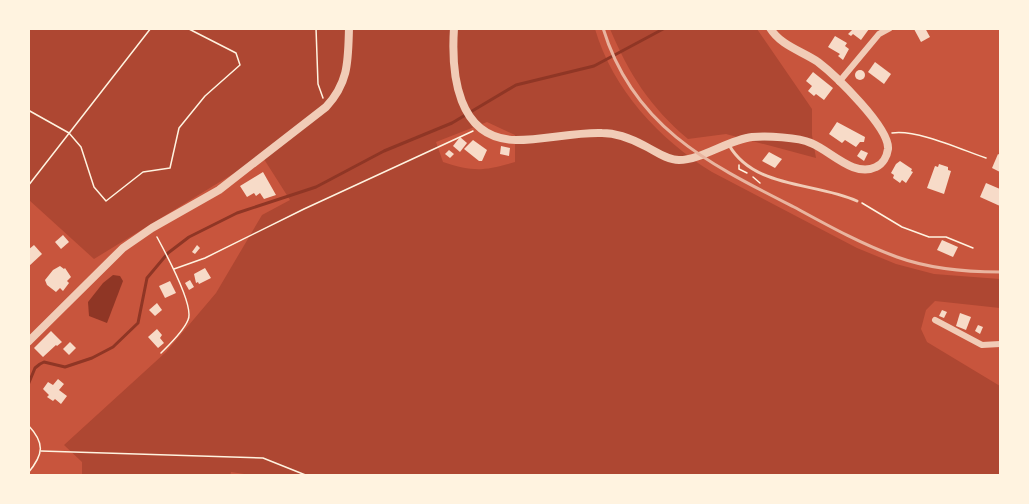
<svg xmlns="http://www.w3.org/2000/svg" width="1029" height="504" viewBox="0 0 1029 504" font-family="'Roboto Serif',serif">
<rect width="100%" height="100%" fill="#c8553d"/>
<g fill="#ae4732" fill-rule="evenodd">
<path d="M28,29H595C613,90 659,139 712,172L857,248L896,264L934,274L1000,279V308L935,301L926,310L921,329L927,342L1000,386V475L257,476L231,472L230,476L64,475L82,474V462L64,445L166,352L216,293L262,215L290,200L262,156L94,259L29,200ZM487,122L515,135V162C483,171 474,172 443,162L436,142Z"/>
<path d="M610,29H757L812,109V135L816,158L726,134L688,139C650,107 629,74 610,29Z"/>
</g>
<polygon fill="#8f3625" points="113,275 120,276 123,281 107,323 89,316 88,302 103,283"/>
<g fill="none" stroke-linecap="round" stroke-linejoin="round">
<polyline stroke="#8f3625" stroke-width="3" points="28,385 35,368 40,364 44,362 65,367 92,358 113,347 138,323 147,278 168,253 189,237 237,213 316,187 384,151 452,123 516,85 594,66 665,28"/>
</g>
<g fill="#f7dbc8">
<polygon points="854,28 867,28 869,29 861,40 853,34 851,36 848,34"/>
<polygon points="916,28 925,28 930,37 921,42 914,29"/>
<polygon points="835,36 847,43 845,46 849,49 843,60 838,56 840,54 828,47"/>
<polygon points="875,62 891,74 884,84 868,72"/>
<circle cx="860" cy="75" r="5"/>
<polygon points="813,72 833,88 824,100 816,94 814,96 808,91 812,86 806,81"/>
<polygon points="837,122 865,137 864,142 860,142 856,147 845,140 842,143 829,134"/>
<polygon points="460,137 467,143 460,152 453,146"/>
<polygon points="473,140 487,150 482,161 479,161 464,149"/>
<polygon points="501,146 510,148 509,156 500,154"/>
<polygon points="449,150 454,154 450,158 445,154"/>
<polygon points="861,150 868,153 864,161 857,156"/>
<polygon points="769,152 782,159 775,168 762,161"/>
<polygon points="998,154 1000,155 1000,172 992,168"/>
<polygon points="900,161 912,169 911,171 913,172 906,183 902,180 900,183 893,178 894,175 891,173 896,164"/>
<polygon points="939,164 948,167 948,170 951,171 944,194 927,188 935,166 938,167"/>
<polygon points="263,172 276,195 264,199 260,193 256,196 254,193 247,197 240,186"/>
<polygon points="986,183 1000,189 1000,206 980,197"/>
<polygon points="63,235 69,242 61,249 55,242"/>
<polygon points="942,240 958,247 953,257 937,250"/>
<polygon points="34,245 42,254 28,267 28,250"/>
<polygon points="197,245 200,248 195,254 192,252"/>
<polygon points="60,266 64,269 65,268 71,277 67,281 69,283 63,291 60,288 56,292 47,285 45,280 53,270"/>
<polygon points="205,268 211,278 199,284 198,282 196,283 194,274"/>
<polygon points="190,280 194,287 189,290 185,283"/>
<polygon points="170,281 176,293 165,298 159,286"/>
<polygon points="157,303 162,310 155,316 149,310"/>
<polygon points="942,310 947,312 944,318 939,316"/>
<polygon points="960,313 971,317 966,330 956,326"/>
<polygon points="978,325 983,327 980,334 975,331"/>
<polygon points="157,329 162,335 160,338 164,343 158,348 148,337"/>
<polygon points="51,331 62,342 57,346 56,345 43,357 34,348"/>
<polygon points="70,342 76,348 69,355 63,349"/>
<polygon points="58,379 64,384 59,390 67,396 61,404 55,399 53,401 47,397 49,395 43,389 48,382 53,385"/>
</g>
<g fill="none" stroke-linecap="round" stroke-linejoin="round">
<g stroke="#fff3e0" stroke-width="1.5">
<polyline points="316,28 318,84 323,98"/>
<polyline points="28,110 69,133 81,147 94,187 106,201 143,172 170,168 179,128 205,96 240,65 236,53 187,28"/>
<path d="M892,133C917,129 962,150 986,158"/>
<polyline points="739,165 739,169 747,173"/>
<polyline points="753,177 760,183"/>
<polyline points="28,186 151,28"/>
<polyline points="862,203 902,227 929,237 946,237 973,248"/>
<path d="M157,237C165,252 195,306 188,320C183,332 170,344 161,353"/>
<polyline points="174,269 205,258 304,209 473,131"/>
<path d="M28,425C45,443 44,454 28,473"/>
<polyline points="41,451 263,458 308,476"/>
</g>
<path stroke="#f1ccb7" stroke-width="3" d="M729,145C754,189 815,182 857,201"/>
<g stroke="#f1ccb7" stroke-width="6">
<polyline points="839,82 879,34 890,28"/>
<polyline points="935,320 982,345 1000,344"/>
</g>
<g stroke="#f1ccb7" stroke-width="8">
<path d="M454,28C451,74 457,139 516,140C545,140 574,132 602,133C618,133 632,139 645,146C655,151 667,160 679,160C701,160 728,140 752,137C767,136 798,137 811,143C831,151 854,178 876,167C883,164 887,156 888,149C890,128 835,75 818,62C802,51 781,46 770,28"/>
<path d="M28,342L123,248L152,228L219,190L326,107C349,82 348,61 349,28"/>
</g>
<path stroke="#e9b49f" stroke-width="3" d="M603,28C633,127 709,164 794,207C827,225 861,244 897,257C930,269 966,272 1000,272"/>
</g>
<rect width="1029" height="504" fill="none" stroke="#fff3e0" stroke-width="60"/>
</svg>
